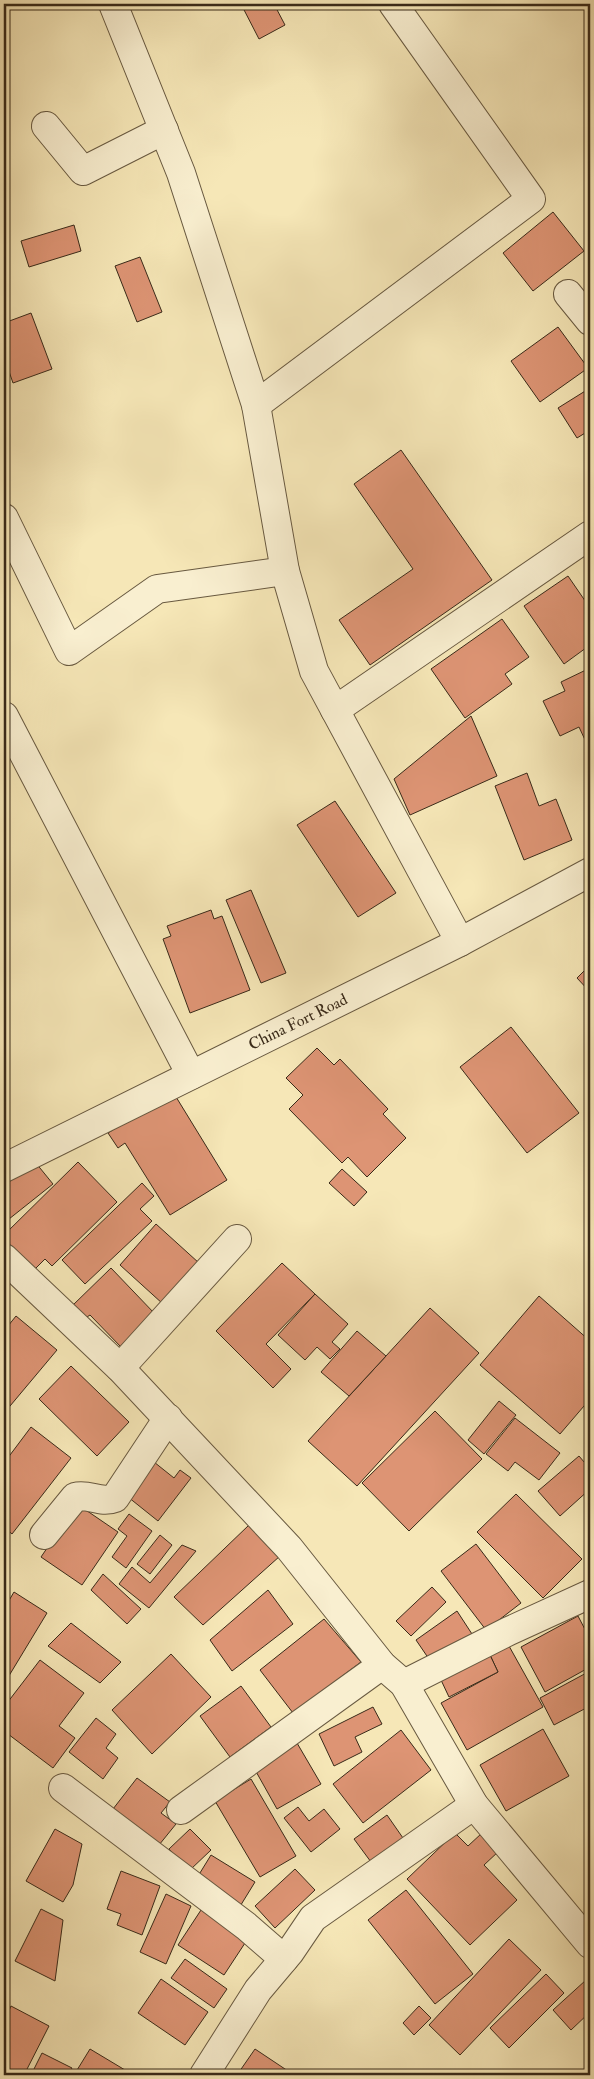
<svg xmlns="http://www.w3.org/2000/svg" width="594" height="2079" viewBox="0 0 594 2079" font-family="'IM FELL Double Pica',serif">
<rect width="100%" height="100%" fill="#f6e7b7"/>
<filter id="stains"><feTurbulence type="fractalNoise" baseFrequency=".004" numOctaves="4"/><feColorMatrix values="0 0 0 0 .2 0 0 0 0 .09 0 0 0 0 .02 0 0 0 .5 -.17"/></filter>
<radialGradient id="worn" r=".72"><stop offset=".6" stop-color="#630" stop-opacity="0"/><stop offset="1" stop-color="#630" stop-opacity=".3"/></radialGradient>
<g fill="#dd9474" stroke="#392a19">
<polygon points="241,4 274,4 285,25 259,39"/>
<polygon points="553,212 584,251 533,291 503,253"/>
<polygon points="74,225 81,251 29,267 21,241"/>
<polygon points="140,257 162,312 137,322 115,266"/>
<polygon points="31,313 52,369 13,383 4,357 4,334 6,333 4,323"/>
<polygon points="558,327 588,368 540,402 511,361"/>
<polygon points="590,388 590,430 577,438 558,408"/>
<polygon points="401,450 492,580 370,665 339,620 413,569 354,484"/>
<polygon points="568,576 590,608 590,645 564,664 524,606"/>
<polygon points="502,619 529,657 505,674 512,684 465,718 431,669"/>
<polygon points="590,668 590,740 586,742 579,727 560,736 543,701 565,691 561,682"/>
<polygon points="471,716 497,776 410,815 394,779"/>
<polygon points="527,773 539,806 556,799 572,840 524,860 495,786"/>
<polygon points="335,801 396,893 358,917 297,825"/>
<polygon points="251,890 286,973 261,983 226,900"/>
<polygon points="211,910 214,919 222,916 250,990 190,1013 163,939 171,936 167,926"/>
<polygon points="590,965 590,992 577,978"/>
<polygon points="511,1027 579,1113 527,1153 460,1067"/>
<polygon points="317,1048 334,1065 340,1059 388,1109 383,1114 406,1138 367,1177 348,1157 342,1163 289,1109 303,1095 286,1078"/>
<polygon points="173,1092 227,1180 170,1215 125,1143 118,1148 108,1133"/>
<polygon points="31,1157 53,1184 4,1223 4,1179"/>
<polygon points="78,1162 117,1202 52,1266 45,1259 33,1271 4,1241 4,1235"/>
<polygon points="342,1169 367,1192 354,1206 329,1183"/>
<polygon points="142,1183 154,1196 140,1209 152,1221 85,1284 62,1260"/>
<polygon points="156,1224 199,1263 163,1304 120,1265"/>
<polygon points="282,1263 315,1294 266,1344 291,1369 273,1388 216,1331"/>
<polygon points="111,1268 155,1314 121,1347 90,1315 81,1321 72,1306"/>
<polygon points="315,1294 348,1324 332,1342 340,1349 330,1359 317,1347 305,1360 278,1335"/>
<polygon points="539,1296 590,1341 590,1399 560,1434 480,1365"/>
<polygon points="430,1308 479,1353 357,1486 308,1441"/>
<polygon points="16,1316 57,1350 5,1412 4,1331"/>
<polygon points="357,1331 386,1356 349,1396 321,1372"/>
<polygon points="71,1366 129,1422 97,1456 39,1399"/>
<polygon points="499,1401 516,1415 484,1454 468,1440"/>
<polygon points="435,1411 482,1459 409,1531 362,1483"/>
<polygon points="515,1418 560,1453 539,1480 515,1462 508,1471 486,1454"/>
<polygon points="31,1427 71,1458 12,1534 4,1527 4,1463"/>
<polygon points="579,1456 590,1469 590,1489 560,1516 538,1491"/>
<polygon points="154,1462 174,1478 180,1470 191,1478 158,1521 128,1497"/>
<polygon points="516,1494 582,1559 543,1598 477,1532"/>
<polygon points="77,1504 118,1532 82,1585 41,1557"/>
<polygon points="129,1514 152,1531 126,1568 112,1557 127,1536 118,1529"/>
<polygon points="249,1525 280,1556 203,1625 174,1597"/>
<polygon points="160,1535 172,1545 150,1574 137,1564"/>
<polygon points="476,1544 521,1603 486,1630 441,1571"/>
<polygon points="182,1545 196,1551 149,1608 119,1584 132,1567 150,1583"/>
<polygon points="103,1574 141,1609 127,1624 91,1590"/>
<polygon points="432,1587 446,1602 411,1636 396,1621"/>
<polygon points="268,1590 293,1624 232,1671 210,1640"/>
<polygon points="14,1592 47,1613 4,1684 4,1609"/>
<polygon points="457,1611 472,1634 431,1662 416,1640"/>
<polygon points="578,1616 590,1639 590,1667 545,1692 521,1647"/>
<polygon points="324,1619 361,1662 293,1713 260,1670"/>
<polygon points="71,1623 121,1662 100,1683 48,1646"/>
<polygon points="509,1646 543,1707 467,1750 441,1703 498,1672 490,1655"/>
<polygon points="171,1654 211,1697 152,1754 112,1710"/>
<polygon points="490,1655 498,1672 449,1697 441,1680"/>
<polygon points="40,1660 84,1693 59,1726 75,1738 53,1768 4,1731 4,1707"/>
<polygon points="590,1671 590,1706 554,1725 540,1698"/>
<polygon points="241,1686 271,1727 230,1757 200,1716"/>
<polygon points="373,1707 382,1724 355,1737 362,1752 334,1766 319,1734"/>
<polygon points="96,1718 116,1734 106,1748 118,1758 103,1779 69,1752"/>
<polygon points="543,1729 569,1776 506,1811 480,1765"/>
<polygon points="401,1730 431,1770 363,1823 333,1784"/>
<polygon points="297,1743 321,1784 277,1809 254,1768"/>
<polygon points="137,1778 170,1802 161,1813 176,1824 159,1845 113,1809"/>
<polygon points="251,1779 296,1856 260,1877 215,1801"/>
<polygon points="298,1807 309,1821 324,1809 340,1829 311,1852 284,1818"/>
<polygon points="387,1815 403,1838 371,1862 354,1839"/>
<polygon points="55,1829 82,1844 73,1885 63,1902 26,1881"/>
<polygon points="190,1829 211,1850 190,1870 169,1849"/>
<polygon points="455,1833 468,1846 482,1833 499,1851 484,1865 517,1900 470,1945 407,1879"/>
<polygon points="211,1855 255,1882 239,1908 195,1881"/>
<polygon points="295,1869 315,1890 275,1928 255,1906"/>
<polygon points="121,1871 160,1886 142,1935 117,1925 121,1914 107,1909"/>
<polygon points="406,1890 473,1974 435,2004 368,1920"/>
<polygon points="166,1894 191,1906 166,1964 140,1952"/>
<polygon points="41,1909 63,1920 55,1981 15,1961"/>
<polygon points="201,1910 247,1940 224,1975 178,1945"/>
<polygon points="509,1939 541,1970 460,2055 429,2025"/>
<polygon points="185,1959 227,1989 214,2008 171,1978"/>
<polygon points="546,1974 564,1993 509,2048 490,2028"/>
<polygon points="161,1979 208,2012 185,2045 138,2013"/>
<polygon points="586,1980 590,1985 590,2012 571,2030 553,2010"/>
<polygon points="11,2006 49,2026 24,2075 4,2075 4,2021"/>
<polygon points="419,2006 431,2018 414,2035 403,2023"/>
<polygon points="90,2049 125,2070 122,2075 74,2075"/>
<polygon points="255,2049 294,2075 237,2075"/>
<polygon points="42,2053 72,2068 68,2075 31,2075"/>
</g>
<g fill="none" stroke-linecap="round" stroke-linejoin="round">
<defs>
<g id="minor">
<polyline points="113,4 181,173 256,405 285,571 314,671 460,942"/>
<polyline points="46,126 83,171 164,130"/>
<polyline points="568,294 590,321"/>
<polyline points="256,405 531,199 393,4"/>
<polyline points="4,518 69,651 157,589 285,571"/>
<polyline points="335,710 590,535"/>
<polyline points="4,716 191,1075"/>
<polyline points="4,1168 460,942 590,872"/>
<polyline points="4,1258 120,1368 289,1548 382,1665 404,1684 474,1805 590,1944"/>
<polyline points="120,1368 237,1239"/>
<path d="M44,1535L75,1497C89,1493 100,1504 115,1498L168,1418"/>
<polyline points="404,1684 509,1631 590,1594"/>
<polyline points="63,1788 246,1926 284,1959"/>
<polyline points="181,1810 382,1665"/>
<polyline points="204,2075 258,1990 290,1952 313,1918 474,1805"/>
</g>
</defs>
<use href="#minor" stroke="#685940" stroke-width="30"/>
<use href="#minor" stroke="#f9efd0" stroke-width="28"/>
</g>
<g text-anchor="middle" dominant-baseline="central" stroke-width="5" stroke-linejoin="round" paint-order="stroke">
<g font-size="16" fill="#392a19" stroke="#f9efd0">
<text transform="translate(298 1022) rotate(-26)">China Fort Road</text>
</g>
</g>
<rect width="594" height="2079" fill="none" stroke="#f6e7b7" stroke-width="20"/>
<rect x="5" y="5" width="584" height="2069" fill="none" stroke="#392a19" stroke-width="2.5"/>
<rect x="10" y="10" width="574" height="2059" fill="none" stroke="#392a19"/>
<rect width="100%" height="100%" filter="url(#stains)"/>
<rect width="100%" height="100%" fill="url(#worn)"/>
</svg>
